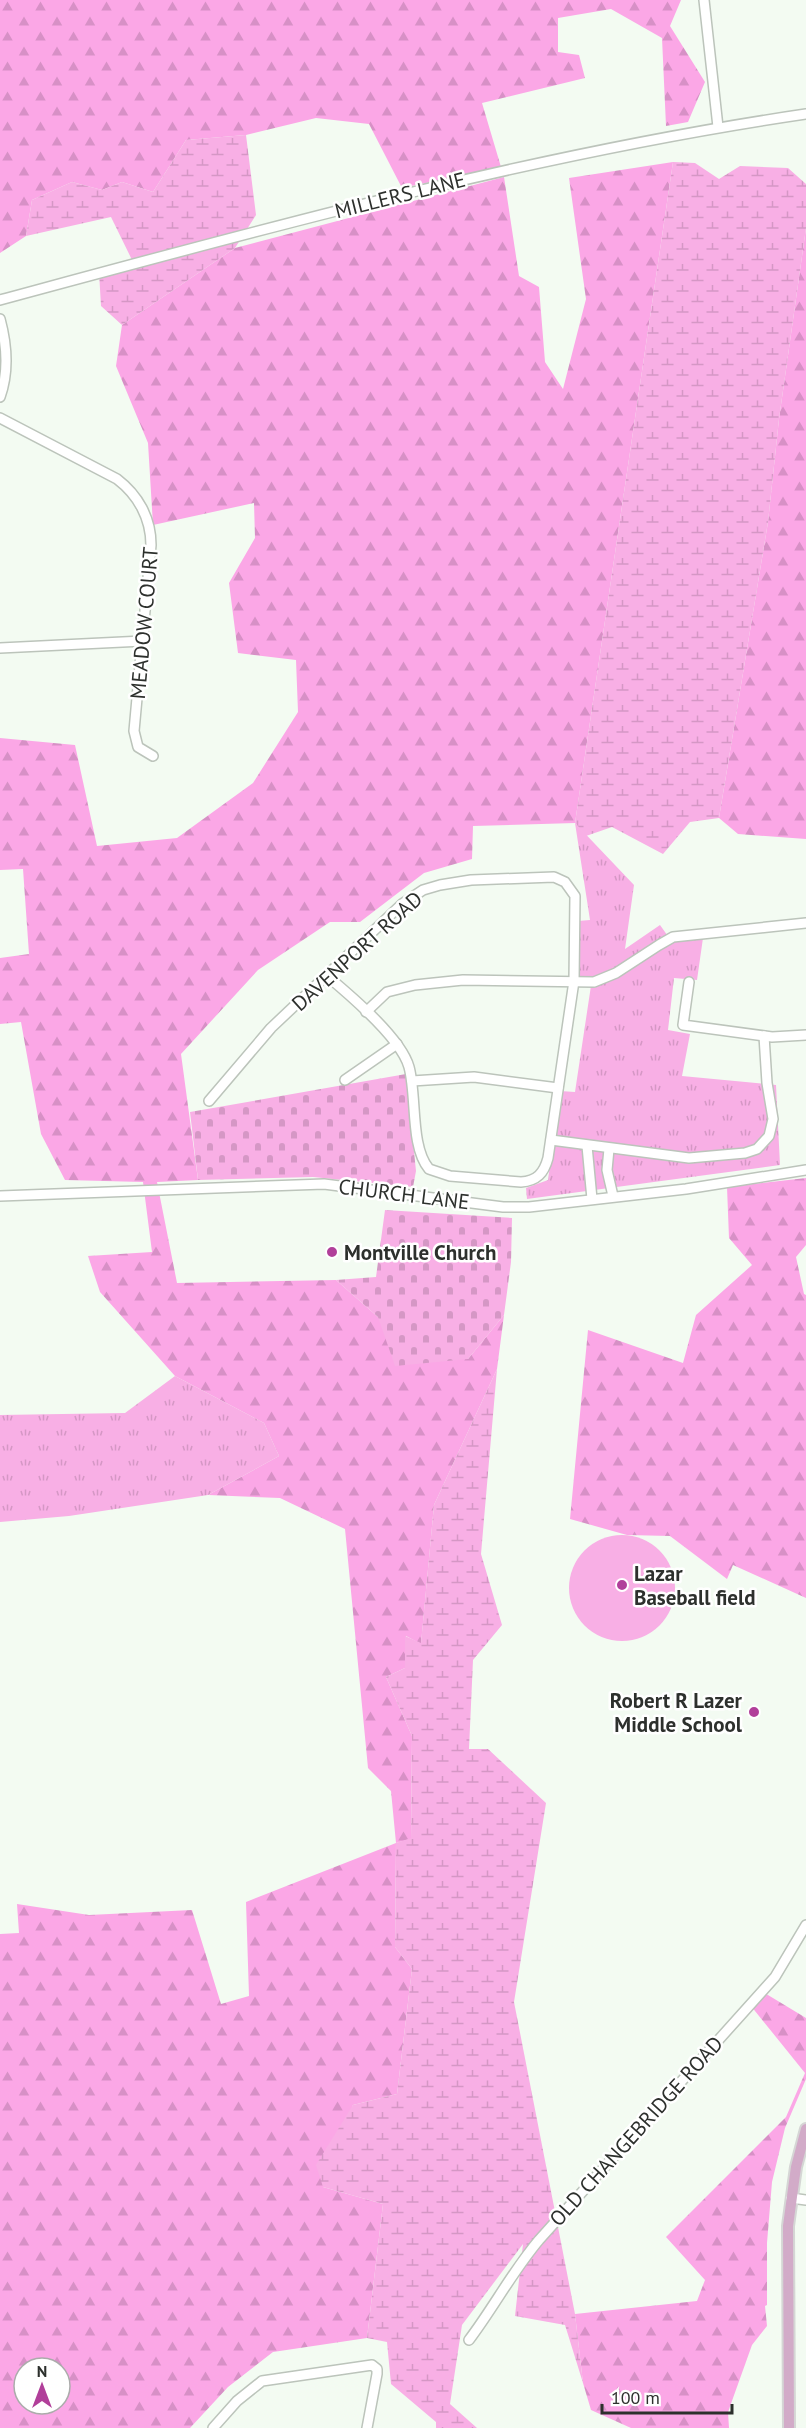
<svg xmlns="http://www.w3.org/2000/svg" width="806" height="2428" viewBox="0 0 806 2428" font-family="'PT Sans',sans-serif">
<defs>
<pattern id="forest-firs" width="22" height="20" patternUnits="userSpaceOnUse" patternTransform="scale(1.5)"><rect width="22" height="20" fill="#fba7e6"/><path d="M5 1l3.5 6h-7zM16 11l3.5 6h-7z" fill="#d790c6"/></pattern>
<pattern id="wetland-marsh" width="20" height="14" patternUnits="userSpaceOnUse" patternTransform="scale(1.5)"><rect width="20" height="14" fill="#f8afe5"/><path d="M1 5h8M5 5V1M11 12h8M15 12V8" fill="none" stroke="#d597c5"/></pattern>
<pattern id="cemetery-stones" width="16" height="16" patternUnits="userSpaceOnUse" patternTransform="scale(1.5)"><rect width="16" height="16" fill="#f8afe5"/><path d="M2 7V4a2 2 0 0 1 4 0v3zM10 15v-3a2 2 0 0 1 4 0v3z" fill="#d597c5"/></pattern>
<pattern id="park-tufts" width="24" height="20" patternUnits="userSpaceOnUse" patternTransform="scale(1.5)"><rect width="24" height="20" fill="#f8afe5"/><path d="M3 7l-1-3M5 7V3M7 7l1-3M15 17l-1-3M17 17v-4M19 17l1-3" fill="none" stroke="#d597c5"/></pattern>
</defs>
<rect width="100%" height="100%" fill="#f3fbf2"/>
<g fill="url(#forest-firs)" fill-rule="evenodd">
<polygon points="0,0 681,0 670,26 705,82 688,122 666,126 662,38 611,9 558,18 558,52 579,55 585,78 482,103 501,167 402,188 369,124 316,118 246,135 186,140 153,192 122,182 102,190 72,182 32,200 26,236 0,253"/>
<path d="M673,162L575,823L473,826L472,859L424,873L360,922H330L258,970L181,1054L198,1180L157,1182L177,1283L336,1280L378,1317L468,1359L504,1315L497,1369L434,1505L421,1644L406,1636L405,1668L386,1677L412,1736L411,1839L396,1843L395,1947L412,1969L397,2094L353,2105L323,2187L383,2204L367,2338L273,2352L228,2387L190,2428H0V1934L19,1933L17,1904L89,1915L192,1910L221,2004L249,1996L246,1902L396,1843L391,1791L368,1768L345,1529L280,1498L208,1495L279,1456L264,1423L175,1376L100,1292L88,1256L152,1252L143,1182L65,1180L41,1134L21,1022L0,1024V958L29,954L23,869L0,870V738L75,745L97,846L177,838L253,783L298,712L296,660L238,653L229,583L255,538L254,503L153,525L148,443L116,366L122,325L235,248L504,177L519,276L539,287L545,362L563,389L586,299L569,178ZM24,2368H60V2404H24Z"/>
<polygon points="806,228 806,839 738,834 719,818 768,522 779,419"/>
<polygon points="806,1178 806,1245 796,1257 804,1294 806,1295 806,1598 733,1565 727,1579 670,1536 627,1535 570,1519 588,1330 683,1363 696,1315 752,1265 729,1238 727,1187"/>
<polygon points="763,1992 806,2018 806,2079 785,2128 772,2182 767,2243 767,2305 765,2306 767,2326 752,2345 728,2412 729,2428 631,2428 591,2410 583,2383 575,2314 697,2301 705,2280 666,2237 786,2117 805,2073 751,2006"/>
</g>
<g fill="url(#wetland-marsh)">
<polygon points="246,135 256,215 235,248 122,325 101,306 99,272 133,262 111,217 26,236 32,200 72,182 102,190 122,182 153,192 186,140"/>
<polygon points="673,162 695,163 719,179 740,166 788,168 806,184 806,228 779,419 768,522 719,818 690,822 663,854 612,827 586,836 575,823"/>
<polygon points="497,1369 481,1554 502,1625 473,1660 469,1749 488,1749 546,1803 514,2002 575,2314 583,2383 565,2325 515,2316 523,2244 462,2325 450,2404 477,2428 436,2428 436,2422 391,2384 387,2342 367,2338 383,2204 323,2187 316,2165 353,2105 397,2094 412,1969 395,1947 396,1843 411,1838 412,1736 386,1677 405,1668 405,1636 421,1643 434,1505"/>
</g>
<g fill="url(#cemetery-stones)">
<polygon points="406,1074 416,1171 413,1187 313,1177 198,1180 190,1112"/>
<polygon points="385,1210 512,1218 511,1262 504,1315 468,1359 395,1366 378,1317 336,1280 376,1277"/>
</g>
<g fill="url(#park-tufts)">
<polygon points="575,823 634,885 625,949 660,925 670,939 704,931 697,980 674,978 668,1030 690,1034 682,1076 776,1085 780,1165 527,1199 526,1188 548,1180 560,1091 575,1092 592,979 574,977 578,921 590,920"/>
<polygon points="175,1376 264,1423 279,1456 208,1495 69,1516 0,1522 0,1415 125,1413"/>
</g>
<circle fill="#f8afe5" cx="622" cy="1588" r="53"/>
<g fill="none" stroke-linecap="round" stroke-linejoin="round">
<defs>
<g id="minor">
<polyline points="704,0 718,127"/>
<path d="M0,300C266,228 533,154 806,114"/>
<path d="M0,319C7,345 9,372 0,397"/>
<path d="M0,418L117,479C138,495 151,518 151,545L134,731L138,747L153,756"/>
<polyline points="0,648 143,641"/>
<polyline points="689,982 683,1025 772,1037 806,1035"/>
<polyline points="366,1012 387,992 415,985 463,980 594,982 616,973 659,945 673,937 806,923"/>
<polyline points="345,1080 397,1044"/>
<polyline points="412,1081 474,1077 558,1088"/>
<path d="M209,1101L271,1028L402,904L423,890L440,885L471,880L554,877L565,882L575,896L574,981L548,1158C544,1173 537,1181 521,1182L450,1176L429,1169C410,1147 417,1096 409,1067C401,1038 350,995 326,975"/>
<polyline points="551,1140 689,1158 745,1153 757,1149 769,1136 773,1119 767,1083 764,1036"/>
<polyline points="587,1146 592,1199"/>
<polyline points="609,1149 607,1170 613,1196"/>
<polyline points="0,1196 324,1184 503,1207 529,1207 686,1189 806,1170"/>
<polyline points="791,2198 806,2200"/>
<path d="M469,2340C494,2307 512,2272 539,2240L775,1977L806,1925"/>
<polyline points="213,2428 237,2401 262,2381 372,2365 377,2369 377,2374 367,2428"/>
</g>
<polyline id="major" points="789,2428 788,2226 796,2167 806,2129"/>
</defs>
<use href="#minor" stroke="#bcc4bb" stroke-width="12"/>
<use href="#major" stroke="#d5d6d5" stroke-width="14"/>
<use href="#minor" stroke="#fff" stroke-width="9"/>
<use href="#major" stroke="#d2abc8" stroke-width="10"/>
</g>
<g fill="#b13f9a" stroke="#fff" stroke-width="2">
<circle cx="332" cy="1252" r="6"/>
<circle cx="622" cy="1585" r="6"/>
<circle cx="754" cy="1712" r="6"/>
</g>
<g text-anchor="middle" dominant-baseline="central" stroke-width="5" stroke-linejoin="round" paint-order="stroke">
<g font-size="21" fill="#2d302d" stroke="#fff">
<text transform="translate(400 195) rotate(-14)">MILLERS LANE</text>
<text transform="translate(144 623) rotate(-85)">MEADOW COURT</text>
<text transform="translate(357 951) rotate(-42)">DAVENPORT ROAD</text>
<text transform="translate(404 1194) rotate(7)">CHURCH LANE</text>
<text transform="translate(636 2131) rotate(-48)">OLD CHANGEBRIDGE ROAD</text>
</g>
<g font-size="21" font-weight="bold" fill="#2d302d" stroke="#fff" text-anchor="start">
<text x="344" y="1252">Montville Church</text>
<text x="634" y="1573">Lazar<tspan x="634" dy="24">Baseball field</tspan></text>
<text x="742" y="1700" text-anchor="end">Robert R Lazer<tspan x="742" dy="24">Middle School</tspan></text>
</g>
</g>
<g transform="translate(42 2386)"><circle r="28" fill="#ffffff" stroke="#abacab" stroke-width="1.5"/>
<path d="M0-4.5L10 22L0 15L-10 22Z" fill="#b13f9a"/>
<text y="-9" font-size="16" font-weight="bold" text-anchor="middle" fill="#2d302d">N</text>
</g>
<path d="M602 2404v9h130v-9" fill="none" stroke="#2d302d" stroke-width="3"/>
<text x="611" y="2404" font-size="18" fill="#2d302d" stroke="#ffffff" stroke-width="4.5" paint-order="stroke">100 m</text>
</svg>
